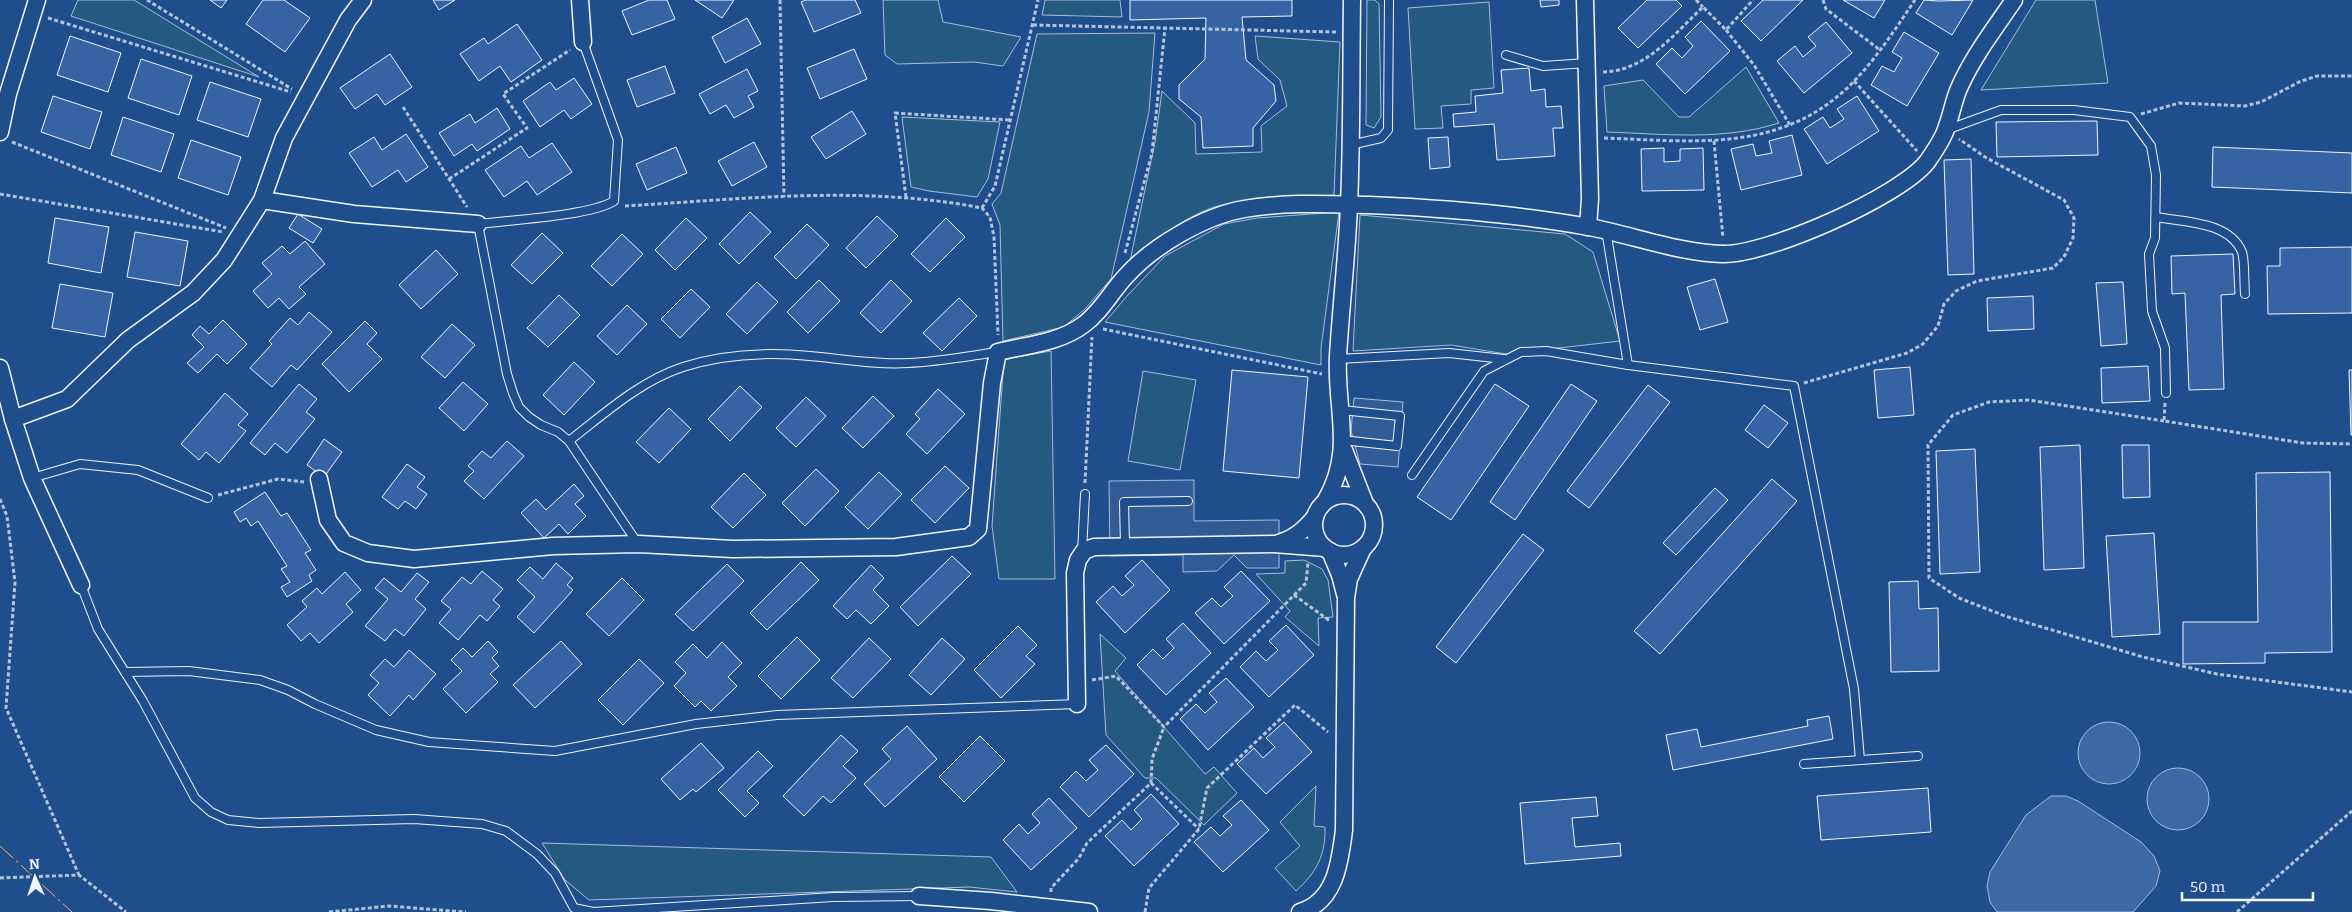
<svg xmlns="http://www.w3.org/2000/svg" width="2352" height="912" viewBox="0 0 2352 912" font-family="Bitter,serif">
<rect width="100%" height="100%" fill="#1f4e8c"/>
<g fill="#245a82" stroke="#a8bbd7">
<polygon points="78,0 134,0 259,77 71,16"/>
<polygon points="883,0 938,0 943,22 1021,37 1003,66 974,62 897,64 885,55"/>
<polygon points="1045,0 1120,0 1122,17 1042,15"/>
<polygon points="1367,0 1375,0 1379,4 1381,117 1374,128 1366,125"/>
<polygon points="2036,0 2095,0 2108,83 1981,90"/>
<polygon points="1489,2 1494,88 1471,90 1471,104 1441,106 1443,128 1415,129 1408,8"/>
<polygon points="1155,33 1149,112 1111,279 1085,309 1064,327 1003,341 1000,225 992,204 1001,193 1037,34"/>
<path d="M1255,36L1340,42L1334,195C1297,198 1237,196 1204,211C1176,223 1154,242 1130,261L1155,142L1162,91L1195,123L1196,154L1262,152L1261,126L1287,106L1280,80L1258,59Z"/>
<path d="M1746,67L1779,123C1723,141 1664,134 1607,132L1604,86L1643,80L1679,117H1689Z"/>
<polygon points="902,117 1000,122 988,179 977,197 929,191 911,187"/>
<polygon points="1339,212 1321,348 1321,365 1105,322 1127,296 1165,256 1224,224 1257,218"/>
<polygon points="1360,215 1565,234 1593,252 1620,341 1506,354 1451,345 1353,351"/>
<polygon points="1051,351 1055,579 999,579 992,526 1004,359"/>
<polygon points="1143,371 1196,380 1180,470 1128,461"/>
<polygon points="1304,560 1322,569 1328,580 1333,617 1318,618 1319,646 1285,617 1290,611 1256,574 1285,573 1285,561"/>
<polygon points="1100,634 1126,658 1115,671 1205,774 1214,767 1237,793 1204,825 1156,778 1145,778 1106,735"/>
<path d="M1316,786L1314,826L1325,827C1326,855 1316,873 1296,891L1275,868L1300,846L1280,822Z"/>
<polygon points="542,843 991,857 1017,892 969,887 589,900 565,880"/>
</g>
<g fill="#305b95" stroke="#a8bbd7">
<polygon points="1354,398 1403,402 1398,467 1360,464 1351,431"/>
<polygon points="1194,480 1194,521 1279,520 1279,568 1247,568 1234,555 1217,571 1183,572 1183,555 1110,556 1109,481"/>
</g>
<g fill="#3b69a3" stroke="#a8bbd7">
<circle cx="2109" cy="753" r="31"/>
<circle cx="2178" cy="799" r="31"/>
<polygon points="2051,796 2066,796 2078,801 2141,842 2154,856 2160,871 2156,886 2133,912 1997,912 1990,902 1987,886 1990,872 2026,815"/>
</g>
<g fill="#3563a3" stroke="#f2f6ff">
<polygon points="210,0 227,0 221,8"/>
<polygon points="263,0 284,0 310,18 285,52 246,24"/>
<polygon points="433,0 455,0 439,10"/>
<polygon points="649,0 667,0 675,19 632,35 622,11"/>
<polygon points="695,0 734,0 722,18"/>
<polygon points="806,0 855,0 861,13 814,32 801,2"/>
<polygon points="1130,0 1292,0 1292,16 1242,17 1246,60 1274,85 1276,101 1253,128 1253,146 1203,148 1201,117 1179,99 1179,85 1205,59 1206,18 1130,20"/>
<polygon points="1540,0 1559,0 1559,5 1541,7"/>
<polygon points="1647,0 1676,0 1682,6 1638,48 1618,28"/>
<polygon points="1763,0 1803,0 1761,41 1741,21"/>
<polygon points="1843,0 1885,0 1874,18"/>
<polygon points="1924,0 1939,1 1973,0 1952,35 1916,13"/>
<polygon points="747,18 761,44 725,63 712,37"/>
<polygon points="1701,21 1730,51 1685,94 1656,64 1672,48 1682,58 1693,46 1685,37"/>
<polygon points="1826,22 1852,53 1804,93 1777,61 1795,46 1803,57 1816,46 1808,37"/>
<polygon points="517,24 542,60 511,82 500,66 479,81 460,54 484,38 488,44"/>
<polygon points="1904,32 1939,53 1907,106 1871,85 1882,66 1894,72 1902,58 1892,52"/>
<polygon points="70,36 121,53 108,92 57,75"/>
<polygon points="854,49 867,79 820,99 807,68"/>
<polygon points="390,54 412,87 385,105 377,94 355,109 340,88"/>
<polygon points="141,59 192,76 179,115 128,98"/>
<polygon points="665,66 675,93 637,107 627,80"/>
<polygon points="1529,68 1531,91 1545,89 1546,107 1561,106 1563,128 1553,128 1555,156 1497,160 1494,124 1454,127 1453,114 1476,112 1475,96 1503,93 1501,70"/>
<polygon points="747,69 758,91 748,96 754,107 734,118 726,105 710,114 699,94"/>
<polygon points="574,78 592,104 571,119 564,110 540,127 523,101 550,82 556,90"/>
<polygon points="210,82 261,99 248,137 197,120"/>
<polygon points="53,96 102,112 90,149 41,132"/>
<polygon points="1857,96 1879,131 1827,164 1804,129 1823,117 1830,128 1844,119 1837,109"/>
<polygon points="497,108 510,129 477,151 472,144 454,156 439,133 470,114 475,123"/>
<polygon points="852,111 866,134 826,159 811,137"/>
<polygon points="123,117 174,134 161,172 111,155"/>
<polygon points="2097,121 2098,155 1997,157 1996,122"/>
<polygon points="406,134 428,167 406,182 398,170 372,187 349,153 374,137 382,150"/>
<polygon points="1792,135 1802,175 1741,190 1731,149 1753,144 1756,156 1772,153 1769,141"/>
<polygon points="1448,137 1450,167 1430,169 1428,138"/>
<polygon points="191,140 241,157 228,195 178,178"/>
<polygon points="754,142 767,167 732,186 718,161"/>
<polygon points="552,143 572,172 537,195 527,181 504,197 485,170 521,146 529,158"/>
<polygon points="676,147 687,173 647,190 636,164"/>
<polygon points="2213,147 2352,153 2352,193 2212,187"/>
<polygon points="1664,148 1664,162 1680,161 1680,149 1703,148 1704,190 1642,191 1641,149"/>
<polygon points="1971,159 1974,274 1948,275 1944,160"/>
<polygon points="750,212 771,232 739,264 719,244"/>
<polygon points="298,214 322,229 313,243 289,228"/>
<polygon points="877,216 898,236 866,268 846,248"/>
<polygon points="55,218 109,227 101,273 48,263"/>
<polygon points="686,218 707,238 675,270 655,250"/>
<polygon points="946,218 965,237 930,272 911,254"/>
<polygon points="807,224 829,245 796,279 774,257"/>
<polygon points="135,232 188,241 180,286 127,277"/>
<polygon points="542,233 563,253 532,284 511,265"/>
<polygon points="622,234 643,254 612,286 591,266"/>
<polygon points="305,241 325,264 299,287 306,294 289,309 279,298 268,308 253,291 272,274 262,263 282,246 290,254"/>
<polygon points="2352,247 2352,313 2268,314 2267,266 2280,266 2280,248"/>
<polygon points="436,250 458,274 421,309 399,285"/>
<polygon points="2233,254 2235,294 2221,295 2224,389 2189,390 2185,293 2172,294 2171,256"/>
<polygon points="1715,279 1728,322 1700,330 1687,287"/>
<polygon points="819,280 840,301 808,333 787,312"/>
<polygon points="891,280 912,301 881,333 860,313"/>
<polygon points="757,282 778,302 747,334 726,314"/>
<polygon points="2123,282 2127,344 2101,346 2096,283"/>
<polygon points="60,284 113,293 105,337 52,328"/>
<polygon points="691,289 710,307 680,338 661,319"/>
<polygon points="559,295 580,315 548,347 527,328"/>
<polygon points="2033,296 2034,329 1988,331 1987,298"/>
<polygon points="959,298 977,316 942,351 923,333"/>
<polygon points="627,305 647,324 617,355 597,336"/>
<polygon points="309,312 332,332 297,370 291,365 272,387 250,368 272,344 269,341 290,318 298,325"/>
<polygon points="223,320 247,344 227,364 217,354 198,373 187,363 204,347 192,335 200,326 209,334"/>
<polygon points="365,321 377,333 367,344 382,359 349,392 322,364"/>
<polygon points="452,324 475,345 445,378 421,357"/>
<polygon points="574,362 595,382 564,415 543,395"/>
<polygon points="2148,366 2150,401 2102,403 2101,368"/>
<polygon points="1910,367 1914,415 1878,418 1874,370"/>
<polygon points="1232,370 1308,377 1299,478 1223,471"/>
<polygon points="2349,370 2352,370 2352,435 2351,435"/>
<polygon points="463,382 488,404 464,431 439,408"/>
<polygon points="299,384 317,399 306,412 315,419 287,453 275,443 265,455 250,443"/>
<polygon points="1495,384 1529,406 1451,520 1417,497"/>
<polygon points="1571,384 1597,401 1515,520 1490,502"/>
<polygon points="1648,385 1670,402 1589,508 1567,491"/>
<polygon points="740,386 762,407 730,441 708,419"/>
<polygon points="938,389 965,414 927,454 906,434 920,419 915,414"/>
<polygon points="225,393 248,414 238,425 246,431 219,463 206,452 199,460 181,444"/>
<polygon points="873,396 894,416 863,448 842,428"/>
<polygon points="806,397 826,416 796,447 776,428"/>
<polygon points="1764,405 1788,423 1768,448 1745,430"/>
<polygon points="669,408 691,429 659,463 636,442"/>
<polygon points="324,439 342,452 324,477 307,465"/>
<polygon points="507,441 524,456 484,499 464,481 474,471 468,466 482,451 491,458"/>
<polygon points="2080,445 2084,568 2044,570 2040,447"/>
<polygon points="2122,445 2149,445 2150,497 2123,498"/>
<polygon points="1975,449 1980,572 1940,574 1936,451"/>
<polygon points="407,464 425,477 417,487 427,494 416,509 405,501 398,509 382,497"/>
<polygon points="945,466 969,488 935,523 911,500"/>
<polygon points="816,469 839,491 805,526 782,503"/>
<polygon points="879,472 902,494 868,529 845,507"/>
<polygon points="2330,472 2332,652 2265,653 2265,663 2183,664 2183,622 2258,622 2256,473"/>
<polygon points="744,473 766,495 733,528 711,507"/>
<polygon points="1772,479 1797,501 1660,654 1634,631"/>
<polygon points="574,484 584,496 575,504 586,516 568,534 559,524 544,538 521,513 536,499 546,510"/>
<polygon points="1715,488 1728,500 1676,555 1663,543"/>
<polygon points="265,492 281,516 287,513 311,550 305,553 316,570 309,575 312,581 287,597 281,587 290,582 281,569 287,566 258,521 251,526 246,518 240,522 234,512"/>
<polygon points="2154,533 2160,634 2112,637 2106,536"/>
<polygon points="1523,534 1544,550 1456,663 1436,647"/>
<polygon points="952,556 971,574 918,626 900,607"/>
<polygon points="1142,560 1170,590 1125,633 1096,602 1113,586 1122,596 1134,585 1125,576"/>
<polygon points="801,562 819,580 767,630 750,613"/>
<polygon points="556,563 573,578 567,585 573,590 534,633 517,617 535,597 517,580 530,567 543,579"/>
<polygon points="727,564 744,581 693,631 675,614"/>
<polygon points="871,565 884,578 873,590 889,606 871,624 856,610 847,619 833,606"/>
<polygon points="482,571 503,589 493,600 500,606 487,621 480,615 458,640 439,623 451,609 441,601 462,577 471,584"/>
<polygon points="1241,571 1270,601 1224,644 1195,613 1212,598 1221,607 1233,596 1224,587"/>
<polygon points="345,572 361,590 346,604 353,612 319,643 310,633 301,641 287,625 307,607 302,601 317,588 322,594"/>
<polygon points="417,573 429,582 415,599 426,609 404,636 395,629 385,641 365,626 388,599 375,588 384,578 401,592"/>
<polygon points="622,578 644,600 609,636 586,614"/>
<polygon points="1918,581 1919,609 1938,608 1939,671 1891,672 1889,582"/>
<polygon points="1183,623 1211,653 1166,695 1137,665 1153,649 1163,659 1174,648 1166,639"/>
<polygon points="1286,625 1314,655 1269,697 1240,667 1256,651 1266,661 1278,650 1269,641"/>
<polygon points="1018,626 1037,645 1026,656 1035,664 1001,698 974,670"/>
<polygon points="797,637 820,660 781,699 758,676"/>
<polygon points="869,638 891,659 853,698 831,678"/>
<polygon points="942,638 965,659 931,695 909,675"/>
<polygon points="488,641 498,652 492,658 499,666 490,674 498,682 466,713 443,689 462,671 451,660 463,648 472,657"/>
<polygon points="561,641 582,664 535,708 513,685"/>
<polygon points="722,642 742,663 728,677 737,686 711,711 701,701 695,707 674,686 686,673 675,662 693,644 707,658"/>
<polygon points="409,650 436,674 413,700 409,695 390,716 368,695 379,683 370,675 385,659 394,667"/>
<polygon points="639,659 664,683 623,725 598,700"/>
<polygon points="1226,678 1254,707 1208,750 1180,719 1196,704 1205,713 1217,702 1209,693"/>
<polygon points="1829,716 1833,739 1673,770 1666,735 1697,729 1701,747 1808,726 1807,720"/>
<polygon points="1284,722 1312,752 1266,794 1237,764 1254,748 1263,758 1275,747 1266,738"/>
<polygon points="907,726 937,759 885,807 864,784 891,759 882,749"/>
<polygon points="841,735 858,751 843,766 856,778 831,803 823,796 804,816 783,796"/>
<polygon points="980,736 1005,761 964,802 939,777"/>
<polygon points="701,743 724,768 696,792 693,789 680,800 661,779"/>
<polygon points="1106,745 1134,774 1089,817 1060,787 1076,771 1086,781 1098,770 1089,760"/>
<polygon points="758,751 773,766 747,791 759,803 745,817 718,790"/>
<polygon points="1928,788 1931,832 1821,840 1817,796"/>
<polygon points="1151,794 1179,824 1134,866 1105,836 1122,820 1131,830 1142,819 1134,810"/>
<polygon points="1596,797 1598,816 1572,818 1575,847 1620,843 1621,856 1525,864 1520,803"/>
<polygon points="1049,798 1077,828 1031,870 1003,840 1019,824 1028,834 1040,823 1032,814"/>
<polygon points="1241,800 1269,830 1223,872 1194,842 1211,827 1220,836 1232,825 1223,816"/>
</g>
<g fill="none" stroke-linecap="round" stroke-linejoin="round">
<defs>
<g id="lane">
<path d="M583,42L618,140L614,201C590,216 509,220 478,224L507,374L513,393L519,407L529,417L541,425L558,432L569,441L638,544"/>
<polyline points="1506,55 1543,66 1587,63"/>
<polyline points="1946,130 2001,110 2074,110 2130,117 2151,146 2156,175 2155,238 2149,254 2152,311 2165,348 2166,393"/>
<polyline points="1350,145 1381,138 1388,130 1389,0"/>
<path d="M2156,217C2183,222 2229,221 2242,252C2245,261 2244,283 2245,294"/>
<polyline points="1606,230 1628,365"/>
<polyline points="1338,359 1449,353 1504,359"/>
<polyline points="1341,410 1400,416 1397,446 1342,440"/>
<path d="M569,441C604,414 640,381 683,367C723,354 768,352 810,356C842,359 876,365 908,363C938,362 969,356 998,352"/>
<polyline points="1412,475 1484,371 1521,352 1546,351 1628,365 1794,386 1854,689 1860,760"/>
<polyline points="32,478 80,464 138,470 208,498"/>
<polyline points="1125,546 1124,502 1188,501"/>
<polyline points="1082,552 1085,494"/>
<polyline points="81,585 98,629 143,701 195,798 211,812 228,820 259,823 414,819 482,824 506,831 537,854 555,873 574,908 593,912 833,897 919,896"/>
<polyline points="125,672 189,671 260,680 288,690 315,704 376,730 429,742 555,751 696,724 777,715 1077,704"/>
<polyline points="1804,764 1918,756"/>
</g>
<g id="street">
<polyline points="580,0 583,42"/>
<polyline points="1585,0 1590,199 1588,227"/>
<polyline points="0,132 8,94 37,0"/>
<polyline points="262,200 354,214 478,224"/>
<polyline points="0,368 13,419"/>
<polyline points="1344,450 1364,501"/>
<path d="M319,479L328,520L344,543L368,553L414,559L553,546L638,544L733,549L896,547L969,537L978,529L992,383L998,352C1026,345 1059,343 1083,325C1101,312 1111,292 1126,276C1153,246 1204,216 1244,209C1285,202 1327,204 1369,205C1442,208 1516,214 1589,227C1632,235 1679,253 1723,254C1767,255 1899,197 1927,162C1934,152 1944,138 1947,126C1952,113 1954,98 1960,86C1974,55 1995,28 2014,0"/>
<circle cx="1344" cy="525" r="30"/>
<path d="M1326,500C1355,449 1335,409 1338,356C1341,306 1347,255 1349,205C1352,137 1351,68 1352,0"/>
<path d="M1279,543C1295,538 1304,530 1315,517"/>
<polyline points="1330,551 1340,575 1345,594"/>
<polyline points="81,585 32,478 13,419 67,399 128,340 193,293 224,260 262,200 284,138 348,20 363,0"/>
<polyline points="1077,704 1075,573 1078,560 1084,551 1094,547 1274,544 1325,548"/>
<polyline points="919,896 991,901 1089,912"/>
<path d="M1300,912C1335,902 1340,863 1344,830L1346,598L1349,579L1363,548"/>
</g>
</defs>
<use href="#lane" stroke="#f2f6ff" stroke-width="10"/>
<use href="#street" stroke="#f2f6ff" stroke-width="19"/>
<g stroke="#b3c4dc" stroke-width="3" stroke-dasharray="4 2.5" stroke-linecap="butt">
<polyline points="147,0 292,89"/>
<polyline points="780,0 784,197"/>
<polyline points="1696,0 1703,7"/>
<polyline points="1823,0 1826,9 1880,50"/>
<polyline points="48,18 291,92"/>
<polyline points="1033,25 1337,32"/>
<polyline points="1726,30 1754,65 1790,125"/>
<path d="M1603,72C1646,71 1674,34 1703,7L1726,30L1753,0"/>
<polyline points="1854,81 1917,151"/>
<polyline points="403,107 467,207"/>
<polyline points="2141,114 2179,103 2245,106 2261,102 2299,82 2317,76 2352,76"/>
<path d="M1604,138C1691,141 1776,153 1845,90C1873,64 1894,31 1915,0"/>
<polyline points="1714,141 1723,238"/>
<polyline points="12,142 226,228"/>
<polyline points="449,179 527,128 503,94 570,50"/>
<polyline points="0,194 223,232"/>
<polyline points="906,197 895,113 1010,120"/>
<path d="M625,206C744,199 864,185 982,208L990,217L994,237L998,335"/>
<polyline points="982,208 995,186 1038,0"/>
<polyline points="1125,253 1152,153 1165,28"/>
<polyline points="1103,329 1322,374"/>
<polyline points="1804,383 1907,353 1923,344 1938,326 1944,304 1956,291 1977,281 2053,268 2064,257 2073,238 2074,218 2064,200 1985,157 1959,139"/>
<polyline points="2165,403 2164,421 2303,443 2352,444"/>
<polyline points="2164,421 2029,400 1989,402 1953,415 1928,445 1929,578 1959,598 2005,616 2143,657 2217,674 2352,692"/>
<polyline points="1085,483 1092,337"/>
<polyline points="218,495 278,479 304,482"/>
<polyline points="0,499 7,516 15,582 6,708 79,875"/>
<polyline points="1294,595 1330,621"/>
<polyline points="1092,680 1116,676 1164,727 1306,583 1308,563"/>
<polyline points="1151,783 1199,829"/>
<polyline points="0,878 79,875 126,912"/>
<polyline points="1051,892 1051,888 1079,858 1087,843 1151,783 1152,759 1164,727"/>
<polyline points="329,912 389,906 466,912"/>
<polyline points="1145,912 1149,888 1199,829 1207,788 1295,705 1328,732"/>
<polyline points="2237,912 2352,811"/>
</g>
<use href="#lane" stroke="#1f4e8c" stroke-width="8"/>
<use href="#street" stroke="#1f4e8c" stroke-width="16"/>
<polyline stroke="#ffb74d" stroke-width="1" stroke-dasharray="18 4 2.5 4" stroke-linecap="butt" points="0,846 72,912"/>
</g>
<g transform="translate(35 877) rotate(357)" stroke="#1f4e8c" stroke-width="4" paint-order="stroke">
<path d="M0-4L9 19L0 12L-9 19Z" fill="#f2f6ff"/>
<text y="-8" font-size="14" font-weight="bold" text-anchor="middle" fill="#f2f6ff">N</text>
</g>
<path d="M2182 892v8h131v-8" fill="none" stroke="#f2f6ff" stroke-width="2.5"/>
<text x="2190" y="892" font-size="15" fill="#f2f6ff" stroke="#1f4e8c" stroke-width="4" paint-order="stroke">50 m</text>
</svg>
